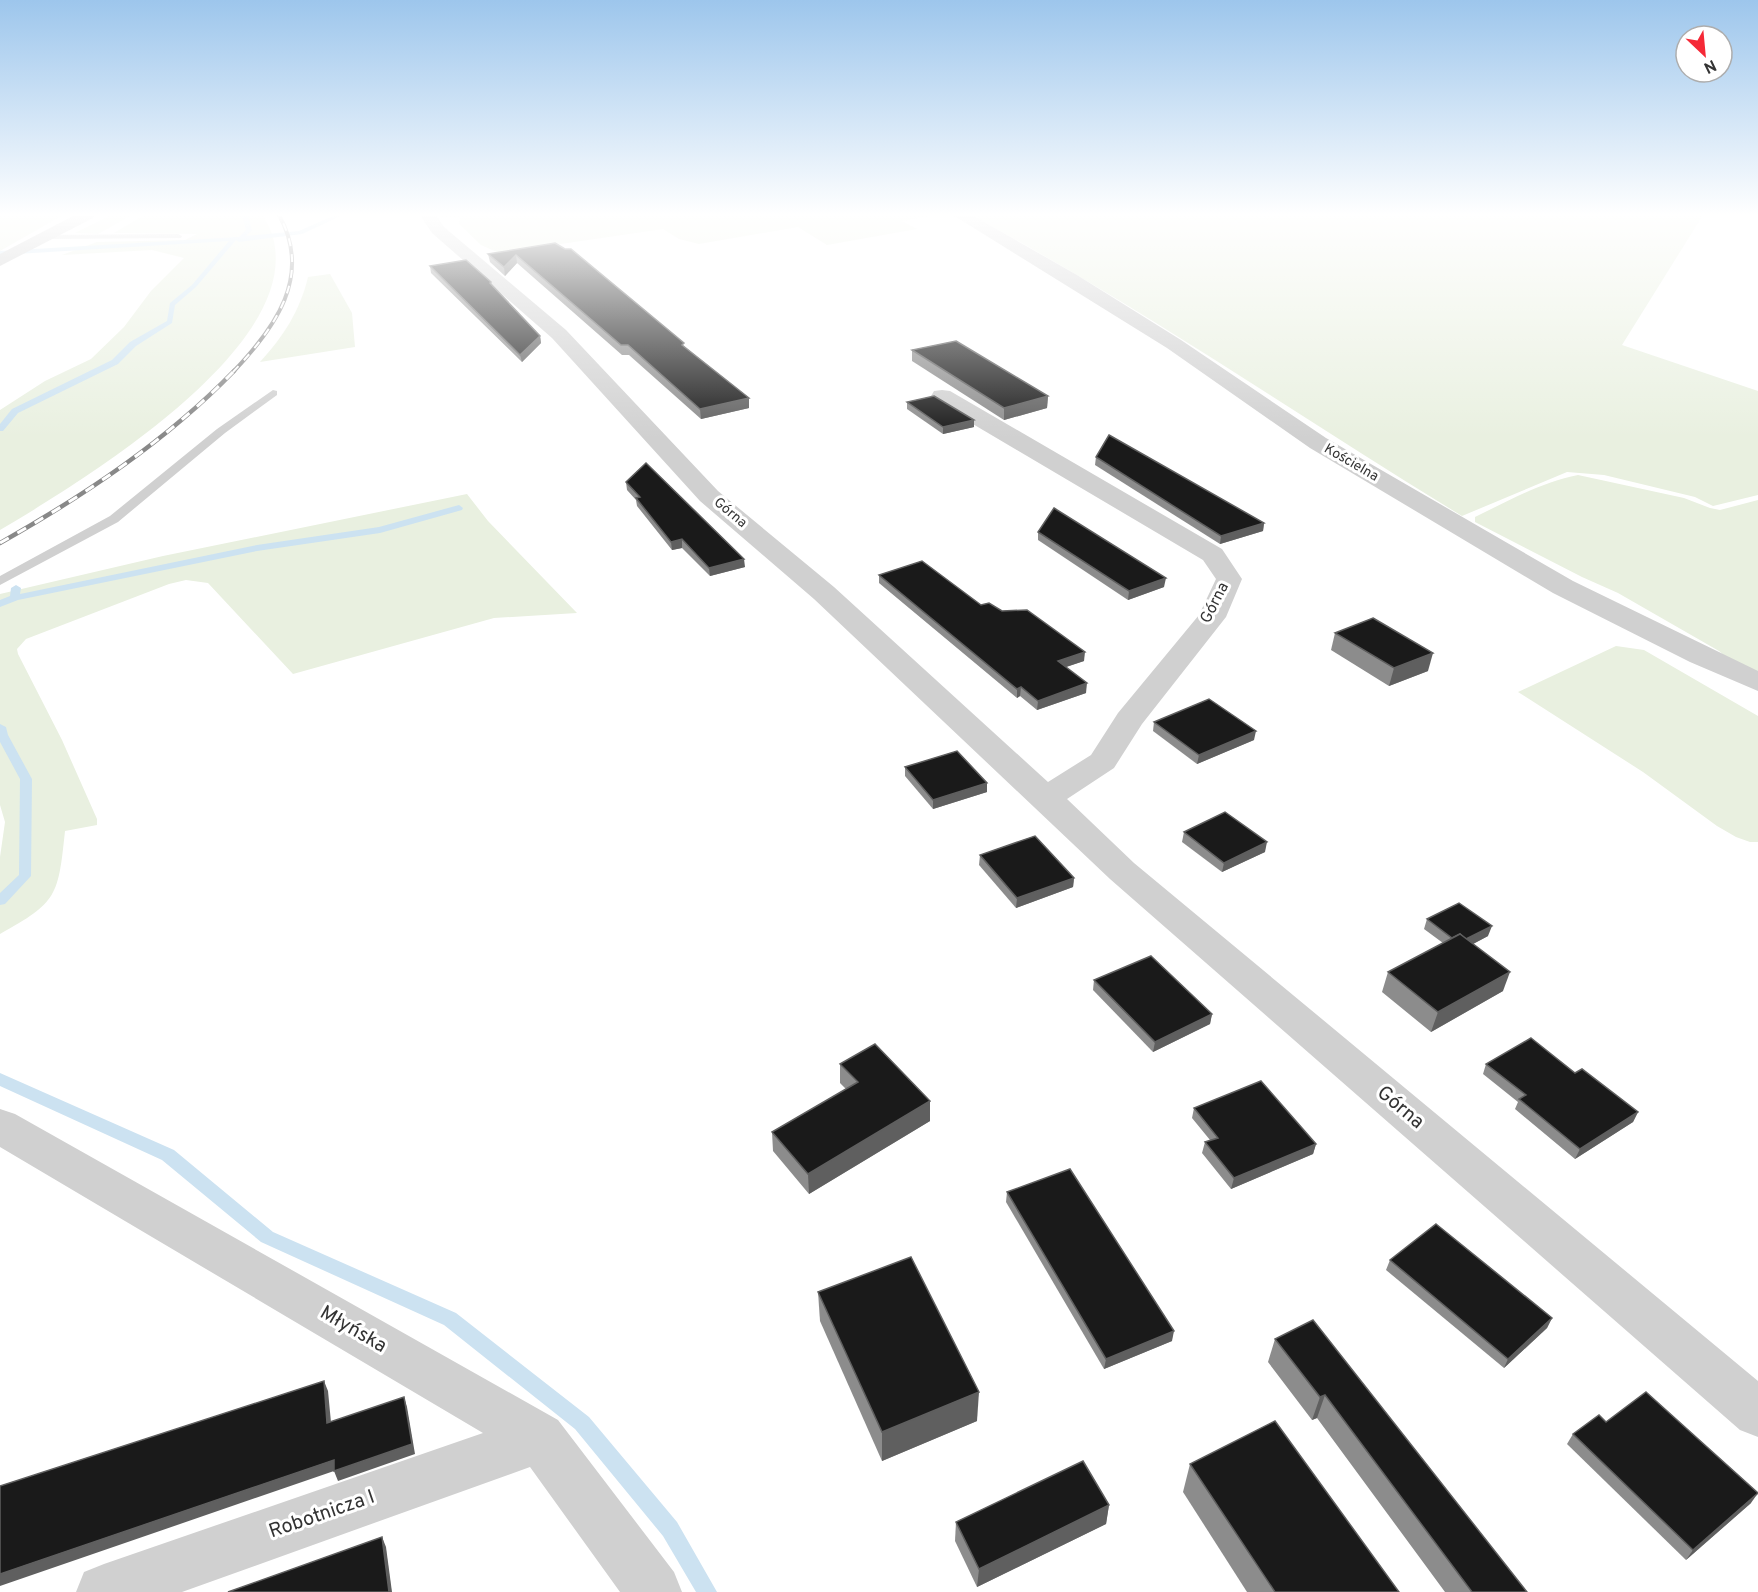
<svg xmlns="http://www.w3.org/2000/svg" width="1758" height="1592" viewBox="0 0 1758 1592" font-family="Overpass,sans-serif">
<rect width="100%" height="100%" fill="#fff"/>
<g fill="#e9f0e0">
<polygon points="0,215 63,215 0,251"/>
<polygon points="111,215 132,215 98,234 75,233"/>
<path d="M144,215H262C269,224 274,237 275,248C290,355 80,483 0,530V410L45,381L91,359L124,327L151,291L184,258L152,250L62,255L97,242L185,240L197,234L114,233Z"/>
<polygon points="438,215 936,215 902,221 917,229 827,245 798,227 699,244 679,239 663,229 499,253 481,245 459,224 460,218 440,217"/>
<path d="M971,215H1703L1622,345L1758,391V495L1713,506L1695,497L1604,475L1567,472L1462,516C1298,416 1140,306 971,215Z"/>
<path d="M330,274L352,313L355,347L260,362C283,337 300,311 308,277Z"/>
<path d="M1578,475L1684,498L1710,508L1720,510L1758,500V673L1734,664L1719,651L1618,593L1582,577L1475,522V517C1508,501 1542,482 1578,475Z"/>
<path d="M467,494L488,521L577,613L494,618L293,674L208,583L186,580L169,584L26,639L17,649L18,654L62,740L97,819V825L65,831C58,896 58,902 0,934V857L5,822L0,805V594L163,556Z"/>
<polygon points="1616,646 1644,650 1758,716 1758,842 1750,842 1736,837 1717,826 1643,772 1518,692"/>
</g>
<g fill="none" stroke-linecap="round" stroke-linejoin="round">
<g fill="#cce2f1" fill-rule="evenodd">
<polygon points="242,215 248,215 252,230 246,236 299,231 335,215 343,215 302,234 239,242 236,240 196,287 175,305 172,323 136,346 118,364 18,413 3,431 0,431 0,424 12,409 112,360 130,342 167,321 170,303 192,285 229,241 0,255 0,251 239,237 246,230"/>
<polygon points="459,505 463,508 462,510 380,533 257,551 18,600 0,607 0,600 10,596 11,588 16,585 21,588 20,594 257,545 379,527"/>
<polygon points="0,724 6,727 8,735 32,779 31,876 5,904 0,905 0,893 19,875 20,779 0,742"/>
<polygon points="0,1073 174,1150 273,1232 456,1313 589,1417 677,1522 717,1592 696,1592 663,1536 575,1429 444,1325 261,1242 162,1160 0,1086"/>
</g>
<g fill="#d0d0d0" fill-rule="evenodd">
<polygon points="178,234 182,236 181,238 45,239 41,237 45,235"/>
<polygon points="273,390 277,391 277,395 225,433 118,522 0,585 0,576 110,516 217,429"/>
</g>
<g fill="#d0d0d0" fill-rule="evenodd">
<polygon points="420,215 436,215 444,227 566,330 718,491 834,587 1048,782 1091,755 1118,713 1199,615 1216,579 1203,560 934,401 931,396 934,391 942,390 950,391 1222,549 1242,579 1226,617 1142,724 1114,768 1067,799 1134,863 1758,1381 1758,1437 1740,1430 1110,879 814,599 700,501 552,338 432,233"/>
<polygon points="953,215 972,215 1077,275 1181,340 1326,438 1573,581 1758,671 1758,691 1690,662 1553,593 1310,448 1167,348"/>
<polygon points="0,1109 15,1114 558,1420 674,1572 682,1592 620,1592 530,1467 182,1592 76,1592 84,1572 104,1564 483,1433 0,1147"/>
</g>
<polygon fill="#bdbdbd" fill-rule="evenodd" points="75,215 95,215 93,218 0,266 0,254"/>
<defs>
<path id="rail-far1" d="M233,372C275,328 313,276 279,215"/>
<path id="rail" d="M0,543C85,495 166,441 234,371"/>
</defs>
<use href="#rail-far1" stroke="#888" stroke-width="4"/>
<use href="#rail" stroke="#888" stroke-width="4.5"/>
<use href="#rail-far1" stroke="#fff" stroke-width="2" stroke-dasharray="8" stroke-linecap="butt"/>
<use href="#rail" stroke="#fff" stroke-width="3" stroke-dasharray="10" stroke-linecap="butt"/>
</g>
<g fill="#8c8c8c">
<polygon points="555,243 749,398 749,408 701,419 629,355 622,355 517,263 505,276 490,262 488,254"/>
<polygon points="430,266 491,282 492,285 540,336 541,343 522,362 431,273"/>
<polygon points="912,350 1048,396 1047,408 1004,420 912,361"/>
<polygon points="907,402 974,420 974,427 943,434 907,409"/>
<polygon points="1096,457 1264,523 1263,531 1220,544 1095,465"/>
<polygon points="626,482 745,567 710,576 682,548 672,550 637,506 636,500 627,490"/>
<polygon points="1038,532 1164,587 1128,600 1038,540"/>
<polygon points="879,575 1002,611 1084,661 1066,667 1086,693 1037,710 1020,696 1017,698 879,583"/>
<polygon points="1335,633 1428,671 1389,686 1331,650"/>
<polygon points="1154,722 1254,740 1197,764 1153,731"/>
<polygon points="905,767 987,792 933,809 905,776"/>
<polygon points="1184,832 1265,852 1222,872 1182,842"/>
<polygon points="980,855 1074,878 1073,887 1016,908 979,865"/>
<polygon points="1427,919 1488,936 1473,944 1503,991 1431,1032 1382,992 1388,972 1443,943 1424,929"/>
<polygon points="1094,980 1212,1014 1210,1024 1153,1052 1093,990"/>
<polygon points="840,1064 930,1121 809,1194 773,1151 772,1132 846,1089 840,1083"/>
<polygon points="1486,1064 1575,1073 1638,1112 1633,1122 1575,1159 1515,1109 1518,1102 1483,1074"/>
<polygon points="1194,1108 1316,1144 1313,1154 1231,1189 1202,1153 1205,1142 1210,1140 1192,1118"/>
<polygon points="1007,1192 1172,1341 1104,1369 1006,1202"/>
<polygon points="1390,1260 1552,1318 1547,1328 1504,1368 1386,1270"/>
<polygon points="818,1292 977,1421 882,1461 820,1321"/>
<polygon points="1275,1339 1527,1592 1445,1592 1317,1418 1312,1420 1268,1362"/>
<polygon points="1606,1422 1751,1503 1686,1560 1567,1444 1573,1434"/>
<polygon points="1190,1464 1399,1592 1247,1592 1183,1492"/>
<polygon points="1109,1505 1106,1524 977,1587 955,1541 956,1522"/>
</g>
<g fill="#5f5f5f">
<polygon points="516,255 517,263 505,276 504,267"/>
<polygon points="540,336 541,343 522,362 520,355"/>
<polygon points="1048,396 1047,408 1004,420 1004,408"/>
<polygon points="749,398 749,408 701,419 700,409"/>
<polygon points="974,420 974,427 943,434 943,427"/>
<polygon points="1264,523 1263,531 1220,544 1221,536"/>
<polygon points="682,539 682,548 672,550 671,542"/>
<polygon points="744,559 745,567 710,576 709,568"/>
<polygon points="1166,578 1164,587 1128,600 1129,591"/>
<polygon points="1085,652 1084,661 1057,670 1058,661"/>
<polygon points="1433,653 1428,671 1389,686 1394,668"/>
<polygon points="1087,683 1086,693 1037,710 1038,701"/>
<polygon points="1021,687 1020,696 1017,698 1017,689"/>
<polygon points="1256,731 1254,740 1197,764 1199,755"/>
<polygon points="987,783 987,792 933,809 933,800"/>
<polygon points="1267,842 1265,852 1222,872 1224,863"/>
<polygon points="1074,878 1073,887 1016,908 1017,898"/>
<polygon points="1492,926 1488,936 1456,953 1459,943"/>
<polygon points="1510,972 1503,991 1431,1032 1438,1012"/>
<polygon points="1212,1014 1210,1024 1153,1052 1155,1042"/>
<polygon points="930,1101 930,1121 809,1194 808,1174"/>
<polygon points="1638,1112 1633,1122 1575,1159 1580,1149"/>
<polygon points="1316,1144 1313,1154 1231,1189 1234,1178"/>
<polygon points="1552,1318 1547,1328 1504,1368 1508,1359"/>
<polygon points="1174,1331 1172,1341 1104,1369 1106,1359"/>
<polygon points="324,1381 328,1391 332,1433 327,1423"/>
<polygon points="979,1392 977,1421 882,1461 882,1432"/>
<polygon points="1325,1395 1317,1418 1312,1420 1320,1397"/>
<polygon points="404,1397 407,1407 415,1454 338,1481 334,1471 0,1586 0,1574 334,1460"/>
<polygon points="1758,1493 1751,1503 1686,1560 1693,1550"/>
<polygon points="1109,1505 1106,1524 977,1587 979,1569"/>
<polygon points="382,1537 386,1547 392,1592 389,1592"/>
</g>
<g fill="#1a1a1a" stroke="#5f5f5f" stroke-width="1.5">
<polygon points="555,243 565,249 571,249 684,343 682,345 749,398 700,409 628,345 621,345 516,255 504,267 488,254"/>
<polygon points="466,260 491,282 490,283 540,336 520,355 430,266"/>
<polygon points="956,341 1048,396 1004,408 912,350"/>
<polygon points="934,396 974,420 943,427 907,402"/>
<polygon points="1109,435 1264,523 1221,536 1096,457"/>
<polygon points="646,463 744,559 709,568 682,539 671,542 636,498 640,497 626,482"/>
<polygon points="1054,508 1166,578 1129,591 1038,532"/>
<polygon points="922,561 981,605 989,603 1002,611 1027,610 1085,652 1058,661 1087,683 1038,701 1021,687 1017,689 879,575"/>
<polygon points="1373,618 1433,653 1394,668 1335,633"/>
<polygon points="1209,699 1256,731 1199,755 1154,722"/>
<polygon points="957,751 987,783 933,800 905,767"/>
<polygon points="1225,812 1267,842 1224,863 1184,832"/>
<polygon points="1035,836 1074,878 1017,898 980,855"/>
<polygon points="1459,903 1492,926 1466,939 1460,934 1452,938 1427,919"/>
<polygon points="1460,934 1510,972 1438,1012 1388,972"/>
<polygon points="1151,956 1212,1014 1155,1042 1094,980"/>
<polygon points="1531,1038 1575,1073 1582,1069 1638,1112 1580,1149 1519,1099 1526,1095 1486,1064"/>
<polygon points="875,1044 930,1101 808,1174 772,1132 858,1082 840,1064"/>
<polygon points="1261,1081 1316,1144 1234,1178 1205,1142 1218,1138 1194,1108"/>
<polygon points="1070,1169 1174,1331 1106,1359 1007,1192"/>
<polygon points="1436,1224 1552,1318 1508,1359 1390,1260"/>
<polygon points="911,1257 979,1392 882,1432 818,1292"/>
<polygon points="1313,1320 1527,1592 1472,1592 1325,1395 1320,1397 1275,1339"/>
<polygon points="324,1381 327,1423 404,1397 412,1444 334,1471 334,1460 0,1574 0,1486"/>
<polygon points="1646,1392 1758,1493 1693,1550 1573,1434 1599,1415 1606,1422"/>
<polygon points="1275,1421 1399,1592 1275,1592 1190,1464"/>
<polygon points="1083,1461 1109,1505 979,1569 956,1522"/>
<polygon points="382,1537 389,1592 228,1592"/>
</g>
<linearGradient id="sky" x2="0" y2="1"><stop stop-color="#9dc6ec"/><stop offset="0.49" stop-color="#fff"/><stop offset="1" stop-color="#fff" stop-opacity="0"/></linearGradient>
<rect width="1758" height="438" fill="url(#sky)"/>
<g text-anchor="middle" dominant-baseline="central" stroke-width="6" stroke-linejoin="round" paint-order="stroke">
<g font-size="14" fill="#333" stroke="#fff">
<text transform="translate(1351 463) rotate(30)">Kościelna</text>
<text transform="translate(730 513) rotate(40)">Górna</text>
</g>
<g font-size="16" fill="#333" stroke="#fff">
<text transform="translate(1215 603) rotate(-63)">Górna</text>
</g>
<g font-size="20" fill="#333" stroke="#fff">
<text transform="translate(1400 1108) rotate(40)">Górna</text>
<text transform="translate(353 1330) rotate(30)">Młyńska</text>
<text transform="translate(322 1515) rotate(-19)">Robotnicza I</text>
</g>
</g>
<g transform="translate(1704 54) rotate(154)"><circle r="28" fill="#ffffff" stroke="#adadad" stroke-width="1.5"/>
<path d="M0-4.5L10 22L0 15L-10 22Z" fill="#f52937"/>
<text y="-9" font-size="16" font-weight="bold" text-anchor="middle" fill="#333333">N</text>
</g>
</svg>
